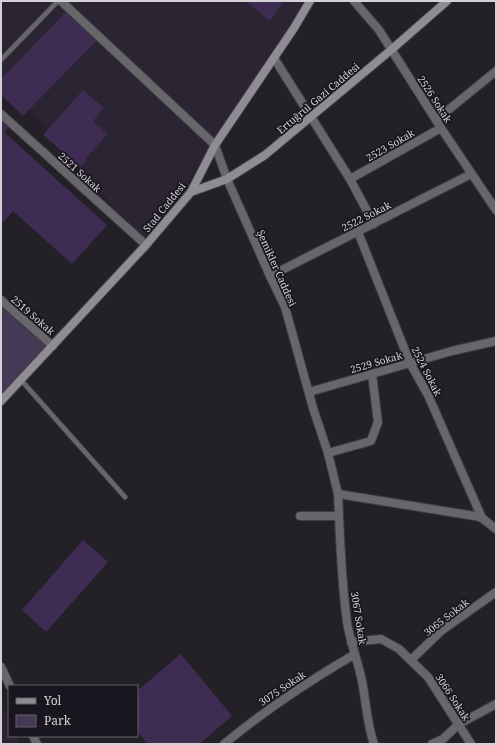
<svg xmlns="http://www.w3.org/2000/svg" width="497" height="745" viewBox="0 0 497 745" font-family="'Noto Serif',serif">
<rect width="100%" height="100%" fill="#232028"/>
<g fill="#2b2433">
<polygon points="1,1 309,1 146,245 1,76"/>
<polygon points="1,700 9,718 9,736 17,736 20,744 1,744"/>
</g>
<polygon fill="#453a55" points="1,301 53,346 1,399"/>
<g fill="#3e2c53">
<polygon points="245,1 283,1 270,21"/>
<polygon points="67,11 97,40 23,116 1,95 1,79"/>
<polygon points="83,90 104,108 93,121 108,134 85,159 87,160 81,167 43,135"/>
<polygon points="1,120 9,127 4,132 107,225 72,264 13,211 1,224"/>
<polygon points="83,540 108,562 46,632 22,610"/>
<polygon points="181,654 232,716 199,744 148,744 137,731 137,691"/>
</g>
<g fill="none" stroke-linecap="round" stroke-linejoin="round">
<defs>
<g id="lane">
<polyline points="1,60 58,1"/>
<polyline points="21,380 125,497"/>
</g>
<g id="street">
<polyline points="61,1 215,145 227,179 270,276 285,307 313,408 328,453 338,494 475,516 482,518 496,529"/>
<polyline points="354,1 379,30 441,128 496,210"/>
<polyline points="274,58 350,179 374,224"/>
<polyline points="1,114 146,245"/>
<polyline points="436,120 496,71"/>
<polyline points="350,179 441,128"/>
<polyline points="358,232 410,363 428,395 482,518"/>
<polyline points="270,276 471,174"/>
<polyline points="1,300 53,346"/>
<polyline points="309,392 452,351 496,341"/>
<polyline points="328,453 371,441 378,422 372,374"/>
<path d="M338,494C340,537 341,579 347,622C350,642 358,661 362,681C366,702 367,724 374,744"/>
<polyline points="300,516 339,516"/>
<polyline points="351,642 381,639 399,649 428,677 471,744"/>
<polyline points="411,660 441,631 496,592"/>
<polyline points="1,667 10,686"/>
<polyline points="33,736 37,744"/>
<path d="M224,744C265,710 309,681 355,654"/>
<polyline points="432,744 443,739 459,724 496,704"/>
</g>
<g id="secondary">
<polyline points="191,192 227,179 265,155 391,50 447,1"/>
<polyline points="1,401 146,245 191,192 215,145 294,28 310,1"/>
</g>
</defs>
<use href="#lane" stroke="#3f3c44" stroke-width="6"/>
<use href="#street" stroke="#3f3c44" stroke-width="10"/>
<use href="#secondary" stroke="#3f3c44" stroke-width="10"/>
<use href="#lane" stroke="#67666a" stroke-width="4.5"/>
<use href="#street" stroke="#67666a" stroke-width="8"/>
<use href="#secondary" stroke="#8f8c94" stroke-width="8"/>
</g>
<g text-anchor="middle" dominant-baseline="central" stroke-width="3.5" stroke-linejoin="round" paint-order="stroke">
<g font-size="10" fill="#d4d2d8" stroke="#1a161f">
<text transform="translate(318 98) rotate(-40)">Ertuğrul Gazi Caddesi</text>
<text transform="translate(435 99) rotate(57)">2526 Sokak</text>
<text transform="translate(390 145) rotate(-30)">2523 Sokak</text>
<text transform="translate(80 172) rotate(42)">2521 Sokak</text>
<text transform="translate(164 207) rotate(-51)">Stad Caddesi</text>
<text transform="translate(366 216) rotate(-27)">2522 Sokak</text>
<text transform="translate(277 268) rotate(66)">Şemikler Caddesi</text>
<text transform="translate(33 315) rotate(41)">2519 Sokak</text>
<text transform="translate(376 362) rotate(-16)">2529 Sokak</text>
<text transform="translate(427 371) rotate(63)">2524 Sokak</text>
<text transform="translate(446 617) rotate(-38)">3065 Sokak</text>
<text transform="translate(359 618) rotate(81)">3067 Sokak</text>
<text transform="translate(282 688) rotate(-34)">3075 Sokak</text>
<text transform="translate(453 697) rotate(57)">3066 Sokak</text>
</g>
</g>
<rect width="497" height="745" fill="none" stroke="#d4d2d8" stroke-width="4"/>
<rect x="8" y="685" width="130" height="52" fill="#1a161f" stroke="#646169"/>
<rect x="16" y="698" width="20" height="6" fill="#8f8c94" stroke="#646169"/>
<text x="44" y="705" font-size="12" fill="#d4d2d8">Yol</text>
<rect x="16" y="715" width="20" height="12" fill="#453a55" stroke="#646169"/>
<text x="44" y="725" font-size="12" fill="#d4d2d8">Park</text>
</svg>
